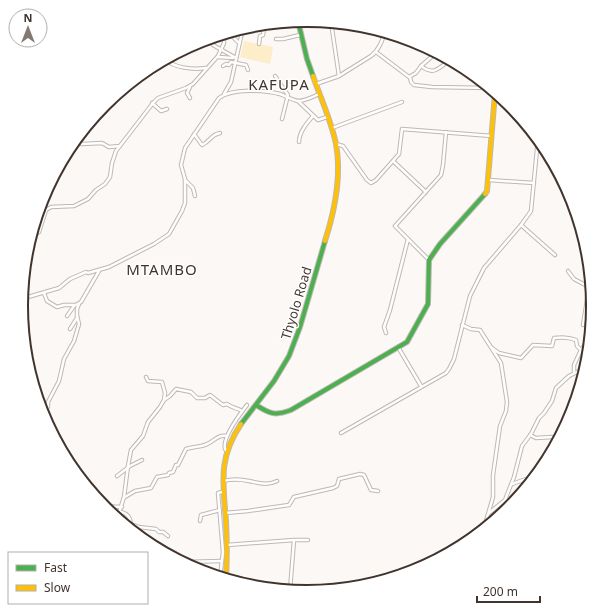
<svg xmlns="http://www.w3.org/2000/svg" width="613" height="612" viewBox="0 0 613 612" font-family="'Noto Sans',sans-serif">
<rect width="100%" height="100%" fill="#fbf8f6"/>
<polygon fill="#fdedc8" points="244,41 273,47 270,64 240,57"/>
<g fill="none" stroke-linecap="round" stroke-linejoin="round">
<defs>
<g id="street">
<polyline points="331,22 339,76"/>
<polyline points="228,32 239,43"/>
<polyline points="276,39 283,39 300,35"/>
<polyline points="213,42 213,45 236,58"/>
<polyline points="259,44 260,36 263,35 264,28 269,24"/>
<polyline points="376,52 409,77 416,73 421,66 436,53"/>
<polyline points="218,57 233,58"/>
<path d="M165,59C174,68 193,70 206,68"/>
<polyline points="223,66 226,64 229,65 231,62 246,65 248,70"/>
<path d="M421,66C434,76 439,68 450,60"/>
<polyline points="146,70 155,64"/>
<polyline points="275,76 288,95 282,119"/>
<polyline points="410,77 411,82 414,85 432,87 490,88"/>
<path d="M316,84L339,76L371,56C379,50 382,41 385,32"/>
<polyline points="224,94 231,82 243,28"/>
<polyline points="190,98 187,93 190,87"/>
<polyline points="298,101 318,120 327,117"/>
<polyline points="152,103 161,111 167,109"/>
<polyline points="332,128 402,102"/>
<path d="M194,134L202,145C211,141 210,135 220,133"/>
<polyline points="73,142 82,144 102,143 109,147 120,146"/>
<path d="M299,142C299,132 307,123 313,116"/>
<polyline points="336,144 343,146 367,180 371,183 376,180 399,154 402,129 492,136"/>
<polyline points="393,161 426,192"/>
<polyline points="185,180 193,188 195,196"/>
<polyline points="489,180 534,183"/>
<polyline points="521,225 555,255"/>
<polyline points="29,239 39,232 46,210 51,207 74,206 88,199 96,190 105,184 110,177 112,163 116,151 153,103 158,98 186,88 193,84 218,56 224,43 224,34"/>
<polyline points="429,260 395,226 441,175 443,165 446,132"/>
<polyline points="568,271 574,279 591,288"/>
<polyline points="44,293 47,301 57,307 64,305 75,305"/>
<path d="M21,299L59,288L70,279L86,272L88,273L109,267L154,244L169,234L182,211L185,203V179L181,165L185,148L219,98C232,88 265,90 280,94C286,96 292,100 298,101C304,101 313,97 319,94"/>
<polyline points="67,316 74,306 81,302 99,271"/>
<polyline points="462,325 471,329 480,330 501,363 507,402 506,411 500,426 493,475 493,497 484,528"/>
<polyline points="583,325 587,300 591,293"/>
<polyline points="70,329 77,318 77,309 79,304"/>
<polyline points="386,333 384,327 390,310 408,239"/>
<polyline points="398,347 421,386"/>
<path d="M492,348L499,353L521,358L533,345L552,346L554,338C561,337 569,337 576,340L577,346L581,350L586,343L589,342"/>
<polyline points="25,354 29,372"/>
<polyline points="574,373 574,365 581,350"/>
<path d="M164,400L170,396L176,389L191,392L197,398H205L210,395L223,405L227,404C232,408 237,408 242,411"/>
<polyline points="44,418 48,406 48,402 59,381 64,359 74,341 79,324 77,316"/>
<polyline points="341,433 446,373 449,369 454,359 470,296 484,268 521,225 531,211 538,139"/>
<polyline points="530,435 536,438 552,437"/>
<path d="M227,451L225,449C222,438 240,414 247,405"/>
<polyline points="117,476 130,466 142,460"/>
<path d="M223,481C231,479 240,479 249,481C259,483 267,486 277,481"/>
<polyline points="84,483 85,481"/>
<polyline points="512,484 529,478 539,466 545,463"/>
<path d="M125,497L135,491L151,488L157,477L168,475L169,473L173,472L176,465H178L186,449C192,447 199,447 205,445C214,442 217,434 227,436"/>
<polyline points="102,506 122,507"/>
<path d="M121,512C128,514 130,517 131,524L139,527L156,529L159,532H163L168,536"/>
<polyline points="225,513 248,511 289,505 294,497 333,488 337,486 339,479 360,474 364,475 371,490 378,491"/>
<polyline points="489,513 505,500 514,477 522,446 531,434 539,418 544,413 552,401 556,388 569,376 585,368"/>
<polyline points="117,519 124,497 128,466 131,450 143,436 148,422 160,407 164,400 165,393 162,382 148,381 146,377"/>
<polyline points="200,521 201,515 220,510"/>
<polyline points="459,542 463,545"/>
<polyline points="227,545 294,540 308,540"/>
<polyline points="181,562 222,561"/>
<polyline points="220,577 223,552 218,493 222,492"/>
<polyline points="290,590 294,540"/>
</g>
<g id="fast">
<polyline points="298,21 307,59 313,76"/>
<path d="M256,405C270,414 275,416 291,410L407,342L428,304L429,260L440,244L485,194"/>
<polyline points="241,424 274,381 289,356 300,327 325,241"/>
</g>
<g id="slow">
<path d="M313,76C321,99 331,120 336,144C342,177 335,210 325,241"/>
<polyline points="485,194 487,191 495,93"/>
<path d="M226,579C227,560 227,540 226,521C223,482 218,458 241,424"/>
</g>
</defs>
<use href="#street" stroke="#bfb8b3" stroke-width="4.5"/>
<use href="#fast" stroke="#bfb8b3" stroke-width="6"/>
<use href="#slow" stroke="#bfb8b3" stroke-width="6"/>
<use href="#street" stroke="#fefefe" stroke-width="2.5"/>
<use href="#fast" stroke="#4caf50" stroke-width="4"/>
<use href="#slow" stroke="#ffc107" stroke-width="4"/>
</g>
<g text-anchor="middle" dominant-baseline="central" stroke-width="3" stroke-linejoin="round" paint-order="stroke">
<g font-size="13" fill="#41342d" stroke="#fff">
<text transform="translate(296 303) rotate(-73)">Thyolo Road</text>
</g>
<g font-size="15" letter-spacing="1" fill="#41342d" stroke="#fff">
<text x="279" y="84">KAFUPA</text>
<text x="162" y="269">MTAMBO</text>
</g>
</g>
<path d="M0 0H613V612H0ZM28 306a279 279 0 1 1 558 0a279 279 0 1 1-558 0Z" fill="#fff" fill-rule="evenodd"/>
<path fill="none" stroke="#41342d" stroke-width="2" d="M28 306a279 279 0 1 1 558 0a279 279 0 1 1-558 0Z"/>
<rect x="8" y="552" width="140" height="52" fill="#ffffff" stroke="#b3aeab"/>
<rect x="16" y="565" width="20" height="6" fill="#4caf50" stroke="#b3aeab"/>
<text x="44" y="572" font-size="12" fill="#41342d">Fast</text>
<rect x="16" y="585" width="20" height="6" fill="#ffc107" stroke="#b3aeab"/>
<text x="44" y="592" font-size="12" fill="#41342d">Slow</text>
<g transform="translate(28 28)"><circle r="19" fill="#ffffff" stroke="#b3aeab"/>
<path d="M0-3L7 15L0 10L-7 15Z" fill="#827973"/>
<text y="-6" font-size="11" font-weight="bold" text-anchor="middle" fill="#41342d">N</text>
</g>
<path d="M477 596v6h63v-6" fill="none" stroke="#41342d" stroke-width="2"/>
<text x="483" y="596" font-size="12" fill="#41342d" stroke="#ffffff" stroke-width="3" paint-order="stroke">200 m</text>
</svg>
